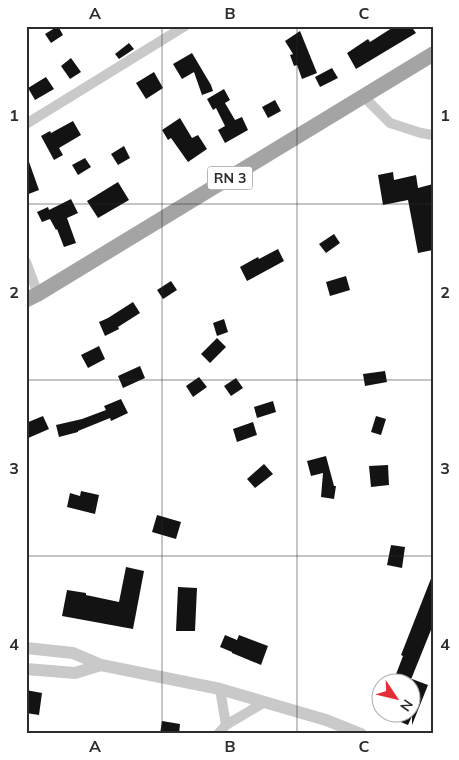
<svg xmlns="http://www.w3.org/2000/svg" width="459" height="760" viewBox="0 0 459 760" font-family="Mulish,sans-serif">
<rect width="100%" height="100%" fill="#fff"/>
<g fill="#131313">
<polygon points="58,26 63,35 51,43 45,34"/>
<polygon points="395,26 411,26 416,33 356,69 347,53 368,39 370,42"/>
<polygon points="300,31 317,73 302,79 297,65 294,66 290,55 293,54 285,41"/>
<polygon points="129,43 134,49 119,59 115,54"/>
<polygon points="192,53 211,85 213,91 202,95 194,72 182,79 173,64"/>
<polygon points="71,58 81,72 70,79 61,66"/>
<polygon points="332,68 338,78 320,87 315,77"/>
<polygon points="154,72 163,88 146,99 136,83"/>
<polygon points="46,77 54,89 35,100 28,88"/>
<polygon points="224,89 230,100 225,103 235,120 242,117 248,130 225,143 218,130 225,126 216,108 213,110 207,99"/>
<polygon points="275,100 281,111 268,118 262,107"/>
<polygon points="180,118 192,138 198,135 207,149 188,162 171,138 168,140 162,130"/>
<polygon points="73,121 81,135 59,148 63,155 54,160 41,136 50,131 51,133"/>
<polygon points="124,146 130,158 118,165 111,154"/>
<polygon points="85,158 91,167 78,175 72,165"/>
<polygon points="26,159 28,159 39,190 26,195"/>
<polygon points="393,172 394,180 416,175 418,188 433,184 433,250 418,253 408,200 383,205 378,175"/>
<polygon points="118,182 129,200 98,218 87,201"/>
<polygon points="71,199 78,213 67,218 76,243 64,247 57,229 56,230 50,219 42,222 37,212 48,207 49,210"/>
<polygon points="334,234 340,243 326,253 319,244"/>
<polygon points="278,249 284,261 247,281 240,267 258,257 259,259"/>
<polygon points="346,276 350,290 330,296 326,282"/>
<polygon points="171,281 177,290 163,299 157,290"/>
<polygon points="133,302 140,313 118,327 119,329 105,336 99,322 108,318"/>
<polygon points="224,319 228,332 217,336 213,323"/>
<polygon points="217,338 226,347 210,363 201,354"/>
<polygon points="99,346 105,359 88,368 81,355"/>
<polygon points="140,366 145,378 123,388 118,376"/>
<polygon points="385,371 387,382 365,386 363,374"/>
<polygon points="199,377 207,387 193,397 186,386"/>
<polygon points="236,378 243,388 231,396 224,386"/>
<polygon points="121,399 128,413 111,421 110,418 78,431 78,432 59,437 56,425 82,419 106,410 104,406"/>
<polygon points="273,401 276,412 257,418 254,407"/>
<polygon points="43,416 49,429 26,439 26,423"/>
<polygon points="376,416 386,419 381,435 371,432"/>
<polygon points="253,422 257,435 237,442 233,429"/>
<polygon points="326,456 334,486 336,486 334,499 321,497 323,473 311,476 307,461"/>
<polygon points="264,464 273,474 255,488 247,479"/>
<polygon points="388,465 389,485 371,487 369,466"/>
<polygon points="81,491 99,495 95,514 67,507 70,493 80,496"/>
<polygon points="157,515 181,522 176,539 152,532"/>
<polygon points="391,545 405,547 402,568 387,565"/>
<polygon points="126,567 144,571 133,629 62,616 67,590 86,593 86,595 119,602"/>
<polygon points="432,576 433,625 410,682 393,682 403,656 401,655"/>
<polygon points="178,587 197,588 195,631 176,631"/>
<polygon points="225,635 237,640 239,635 268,646 261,665 232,653 232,652 220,647"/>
<polygon points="412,679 428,685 412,725 412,716 408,725 379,713 379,712 412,712"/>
<polygon points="26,690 42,693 39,715 26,713"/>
<polygon points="162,721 180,724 179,734 160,734"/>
</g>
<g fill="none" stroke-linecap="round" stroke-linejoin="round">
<g stroke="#c9c9c9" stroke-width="10">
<polyline points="363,96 390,123 421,133 433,135"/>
<polyline points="26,124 185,26"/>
<polyline points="26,262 38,294"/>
<polyline points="220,689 226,725"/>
<polyline points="218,734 226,725 265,702"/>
</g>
<g stroke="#c9c9c9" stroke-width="12">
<polyline points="26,648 73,653 101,665 220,689 326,720 361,734"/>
<polyline points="26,669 75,673 101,665"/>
</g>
<polyline stroke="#a4a4a4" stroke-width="15" points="26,300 38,294 433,54"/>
</g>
<path fill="none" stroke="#2c2c2c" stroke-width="1" stroke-opacity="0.55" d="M162,26V734M297,26V734M26,204H433M26,380H433M26,556H433"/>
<g text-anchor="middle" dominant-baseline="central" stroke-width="5" stroke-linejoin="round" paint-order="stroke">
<rect fill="#fff" stroke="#6b6b6b" stroke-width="1" x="207.5" y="166.5" width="45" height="23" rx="4"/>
<g font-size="14" font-weight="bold" fill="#2c2c2c">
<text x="230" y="178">RN 3</text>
</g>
</g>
<rect width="459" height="760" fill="none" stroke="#ffffff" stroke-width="55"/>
<g transform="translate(396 698) rotate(125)"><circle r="24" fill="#ffffff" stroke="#ababab"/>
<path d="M0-4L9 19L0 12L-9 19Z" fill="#e42d36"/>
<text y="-8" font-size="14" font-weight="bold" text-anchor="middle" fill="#2c2c2c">N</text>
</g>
<rect x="28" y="28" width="404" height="704" fill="none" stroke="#2c2c2c" stroke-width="2"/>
<g font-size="16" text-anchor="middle" font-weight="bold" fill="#2c2c2c">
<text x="95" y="19">A</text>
<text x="230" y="19">B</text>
<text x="364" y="19">C</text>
<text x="14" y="121">1</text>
<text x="445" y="121">1</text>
<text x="14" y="298">2</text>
<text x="445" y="298">2</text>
<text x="14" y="474">3</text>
<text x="445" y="474">3</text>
<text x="14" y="650">4</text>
<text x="445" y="650">4</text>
<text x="95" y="752">A</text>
<text x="230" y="752">B</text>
<text x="364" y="752">C</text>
</g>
</svg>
